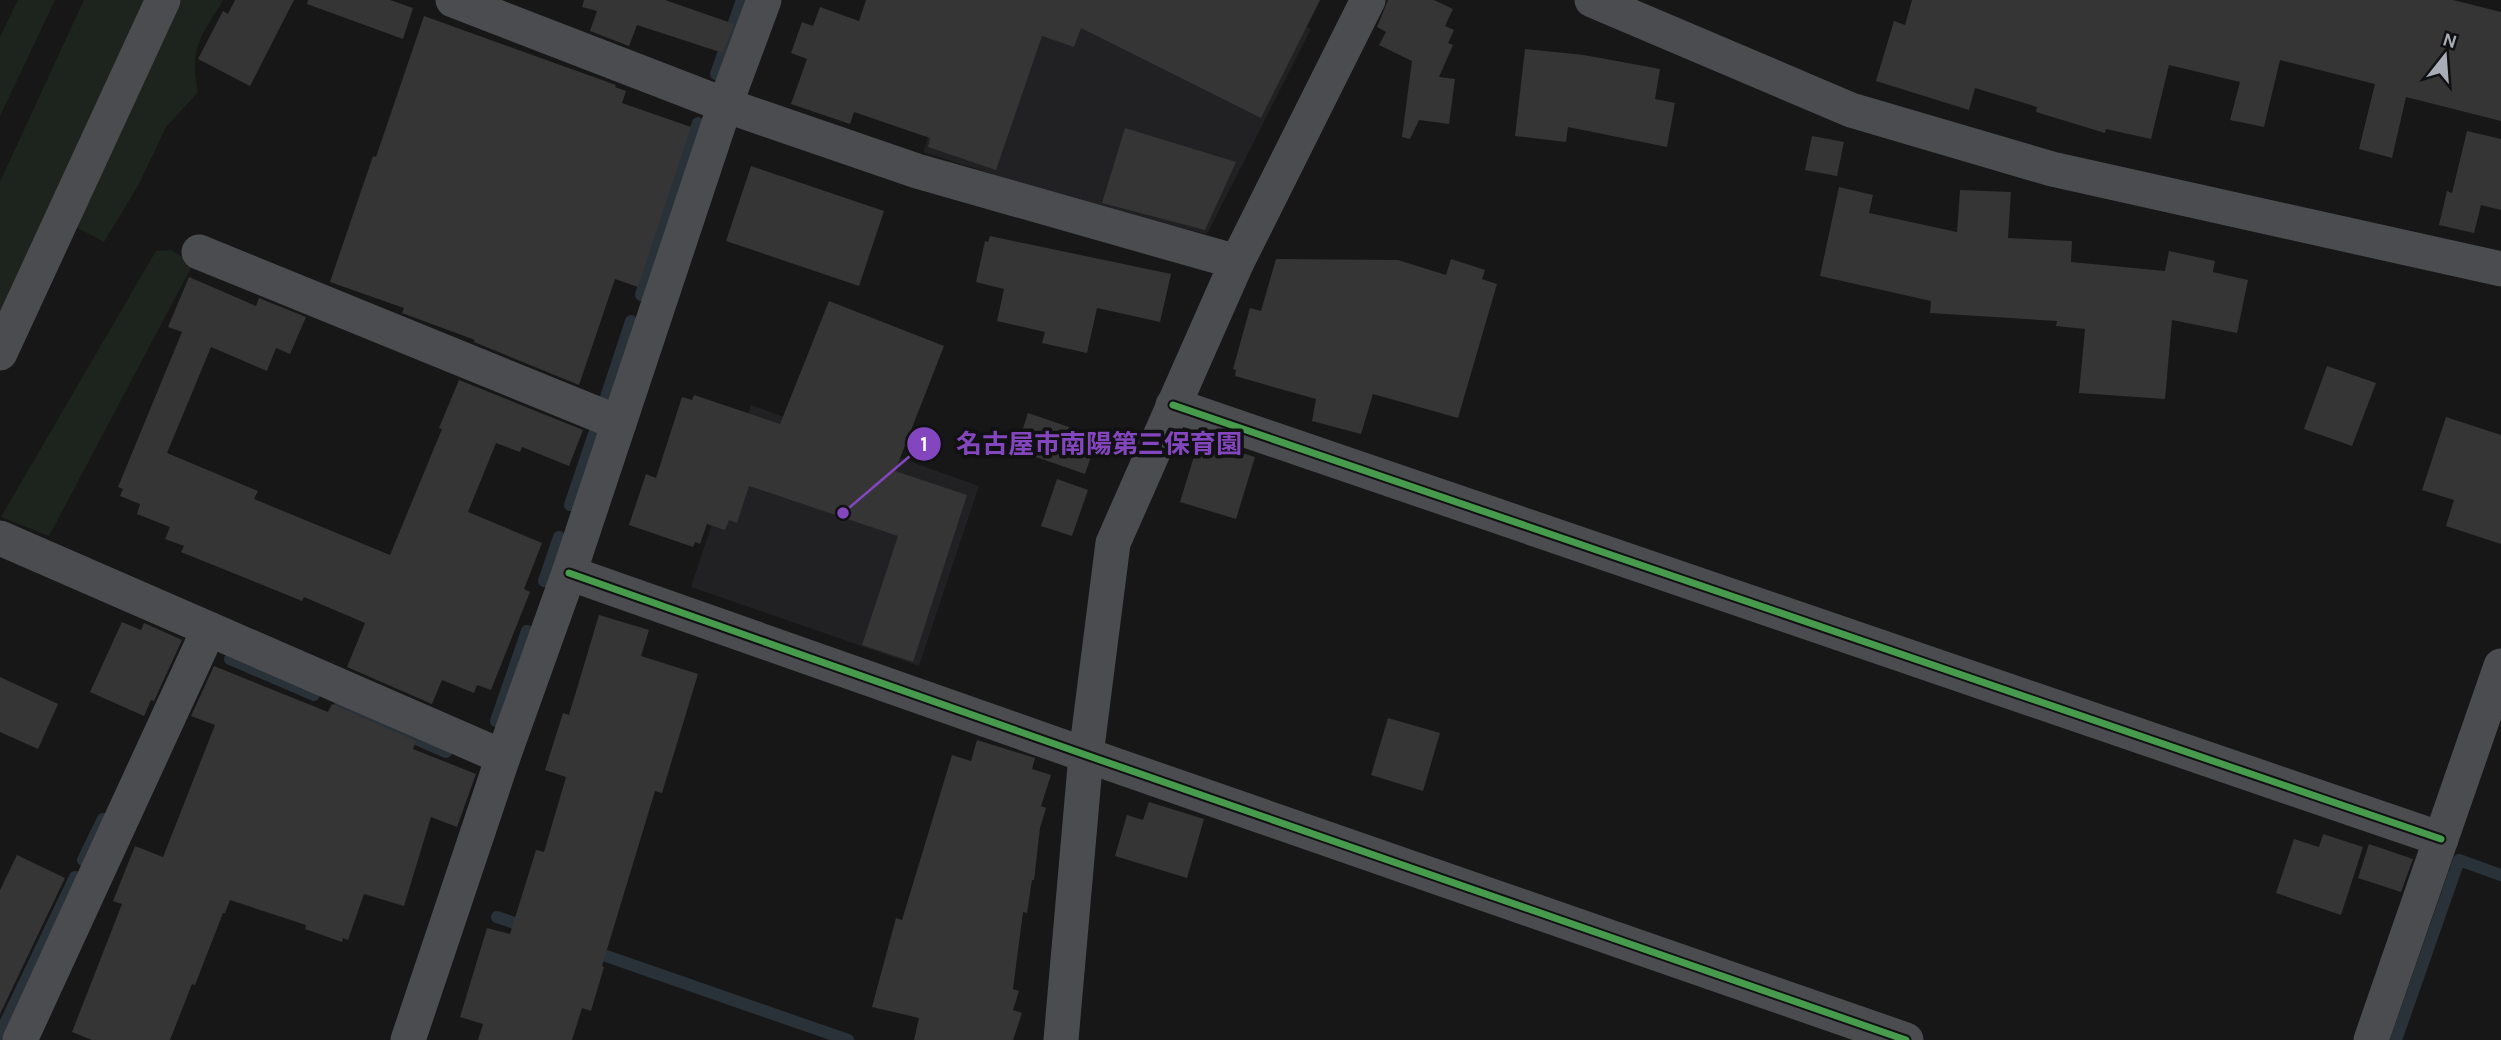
<svg xmlns="http://www.w3.org/2000/svg" width="2501" height="1040" viewBox="0 0 2501 1040" font-family="Karla,'Noto Sans JP',sans-serif">
<rect width="100%" height="100%" fill="#171717"/>
<g fill="#212123">
<polygon points="975,0 1253,0 1311,29 1207,234 1100,208 923,152"/>
<polygon points="751,405 979,486 919,666 691,587"/>
</g>
<g fill="#1d241e">
<polygon points="18,0 55,0 0,116 0,37"/>
<polygon points="84,0 151,0 0,331 0,182"/>
<path d="M181,0H223C201,37 189,47 198,92L166,127L139,184L104,242L76,227Z"/>
<polygon points="172,250 193,264 49,536 1,517 156,251"/>
</g>
<g fill="none" stroke-linecap="round" stroke-linejoin="round">
<g stroke="#2a3239" stroke-width="12">
<polyline points="716,74 742,0"/>
<polyline points="641,295 698,123"/>
<polyline points="606,397 631,321"/>
<polyline points="570,505 594,434"/>
<polyline points="544,581 559,537"/>
<polyline points="230,659 314,695"/>
<polyline points="340,706 446,752"/>
<polyline points="496,721 527,631"/>
<polyline points="83,860 103,819"/>
<polyline points="497,917 529,928"/>
<polyline points="589,950 848,1040"/>
<polyline points="0,1034 75,877"/>
<polyline points="2396,1040 2459,860 2501,875"/>
</g>
</g>
<g fill="#353536">
<polygon points="235,0 294,0 250,86 198,59 223,11 228,14"/>
<polygon points="308,0 390,0 413,8 403,39 307,4"/>
<polygon points="584,0 665,0 734,24 723,53 637,25 629,46 590,31 597,11 582,7"/>
<polygon points="866,0 1320,0 1261,118 1081,28 1074,47 1042,36 996,170 928,147 930,138 854,112 850,124 791,104 807,59 791,53 802,22 813,26 820,7 859,21"/>
<polygon points="1388,0 1434,0 1453,9 1445,26 1454,30 1448,43 1453,45 1439,77 1455,79 1449,124 1419,120 1410,139 1402,137 1412,61 1379,45 1386,32 1377,27"/>
<polygon points="1912,0 2453,0 2501,12 2501,121 2406,97 2392,158 2359,149 2375,84 2280,60 2264,127 2230,120 2240,82 2169,65 2151,139 2106,129 2105,133 2036,112 2037,107 1975,88 1969,110 1876,81 1894,21 1905,25"/>
<polygon points="424,16 616,85 615,87 626,91 622,103 691,127 638,287 615,279 579,385 474,342 475,340 402,313 404,308 330,282 373,156 376,157"/>
<polygon points="1525,49 1584,55 1660,69 1655,99 1675,103 1667,147 1568,127 1566,142 1515,136"/>
<polygon points="1125,128 1236,162 1205,230 1102,203"/>
<polygon points="2467,131 2501,139 2501,210 2481,205 2474,233 2439,225 2447,191 2452,193"/>
<polygon points="1812,136 1844,142 1837,176 1805,170"/>
<polygon points="751,166 884,211 859,286 726,241"/>
<polygon points="1839,187 1873,195 1869,213 1957,232 1960,190 2011,192 2008,238 2072,241 2071,262 2165,271 2169,251 2215,261 2213,272 2248,280 2237,333 2172,320 2165,399 2079,393 2085,329 2056,326 2057,321 1930,313 1931,301 1820,276"/>
<polygon points="990,236 1171,274 1160,322 1097,308 1087,353 1042,343 1045,332 997,321 1004,289 976,282 985,241 988,242"/>
<polygon points="1276,259 1398,260 1446,275 1451,259 1485,270 1482,279 1497,284 1458,418 1373,394 1361,434 1312,421 1316,399 1235,376 1236,370 1233,369 1250,308 1261,311"/>
<polygon points="189,277 256,306 259,298 306,317 290,354 276,348 267,371 211,347 167,453 258,491 254,499 390,555 442,429 439,428 459,380 583,430 569,466 522,447 520,452 496,443 468,512 542,543 524,589 530,592 491,690 477,685 474,693 442,680 432,704 347,667 365,623 304,597 302,601 181,552 184,546 165,539 170,527 137,514 140,504 120,496 123,489 118,487 182,332 168,327"/>
<polygon points="829,301 944,346 895,471 967,495 913,662 862,645 898,536 749,486 737,523 729,520 725,530 707,524 700,544 695,542 693,547 629,525 646,474 656,478 682,397 692,400 694,395 780,424"/>
<polygon points="2327,366 2376,383 2352,446 2304,429"/>
<polygon points="1028,413 1098,437 1085,474 1016,450"/>
<polygon points="2446,417 2501,435 2501,544 2446,526 2454,500 2422,490"/>
<polygon points="1199,440 1255,457 1236,519 1180,502"/>
<polygon points="1057,479 1088,490 1072,536 1041,526"/>
<polygon points="599,615 649,630 641,656 698,674 662,793 655,791 602,966 604,967 591,1011 582,1008 572,1040 478,1040 483,1024 460,1017 487,928 510,934 536,850 544,852 566,777 545,770 563,713 569,715"/>
<polygon points="122,622 141,630 144,623 182,640 154,701 151,700 144,716 90,692"/>
<polygon points="214,666 328,712 332,704 416,741 413,749 476,774 457,827 431,817 404,906 364,894 348,940 343,938 342,942 305,929 306,925 230,900 225,913 223,913 195,985 192,984 170,1040 92,1040 72,1032 122,904 113,901 135,846 163,857 215,725 191,716"/>
<polygon points="0,677 58,704 38,749 0,732"/>
<polygon points="1388,718 1440,733 1423,791 1371,775"/>
<polygon points="977,740 1035,758 1032,769 1051,775 1041,806 1046,808 1040,828 1034,880 1032,880 1027,913 1023,912 1013,989 1019,991 1013,1010 1022,1013 1013,1040 914,1040 919,1018 872,1007 896,918 902,920 952,755 971,761"/>
<polygon points="1149,802 1204,819 1187,878 1115,856 1127,815 1143,820"/>
<polygon points="2323,834 2363,847 2341,915 2276,893 2294,839 2319,847"/>
<polygon points="2369,844 2413,859 2401,892 2358,878"/>
<polygon points="17,855 65,878 0,1014 0,890"/>
</g>
<g fill="none" stroke-linecap="round" stroke-linejoin="round">
<g stroke="#4b4c50" stroke-width="35">
<polyline points="453,0 725,105 917,171 1237,262"/>
<polyline points="1592,0 1851,110 2052,169 2501,269"/>
<polyline points="199,252 619,423"/>
<polyline points="0,353 163,0"/>
<polyline points="1173,405 2441,839"/>
<polyline points="0,538 209,629"/>
<polyline points="569,573 1086,755 1906,1040"/>
<polyline points="20,1040 209,629 503,757"/>
<polyline points="408,1040 503,757 569,573 725,105 764,0"/>
<polyline points="1061,1040 1086,755 1113,543 1237,262 1368,0"/>
<polyline points="2371,1040 2501,666"/>
</g>
<defs>
<g id="cycleway">
<polyline points="1173,405 2441,839"/>
<polyline points="569,573 1086,755 1906,1040"/>
</g>
</defs>
<use href="#cycleway" stroke="#111113" stroke-width="11"/>
<use href="#cycleway" stroke="#469c4c" stroke-width="7"/>
</g>
<path fill="none" stroke="#8446be" stroke-width="2.5" d="M843 513L924 444"/>
<g fill="#8446be" stroke="#111113" stroke-width="2.5">
<circle cx="843" cy="513" r="7"/>
<circle cx="924" cy="444" r="18"/>
</g>
<g font-size="21" text-anchor="middle" font-weight="bold" fill="#fff">
<text x="924" y="451">1</text>
</g>
<g font-size="26" text-anchor="middle" font-weight="bold" fill="#8446be" stroke="#111113" stroke-width="7" stroke-linejoin="round" paint-order="stroke">
<text x="1099" y="453">名古屋市南陽第三保育園</text>
</g>
<g transform="translate(2445 56) rotate(17)" stroke="#111113" stroke-width="5" paint-order="stroke">
<path d="M0-5L12 26L0 18L-12 26Z" fill="#a8adb8"/>
<text y="-10" font-size="19" font-weight="bold" text-anchor="middle" fill="#a8adb8">N</text>
</g>
</svg>
